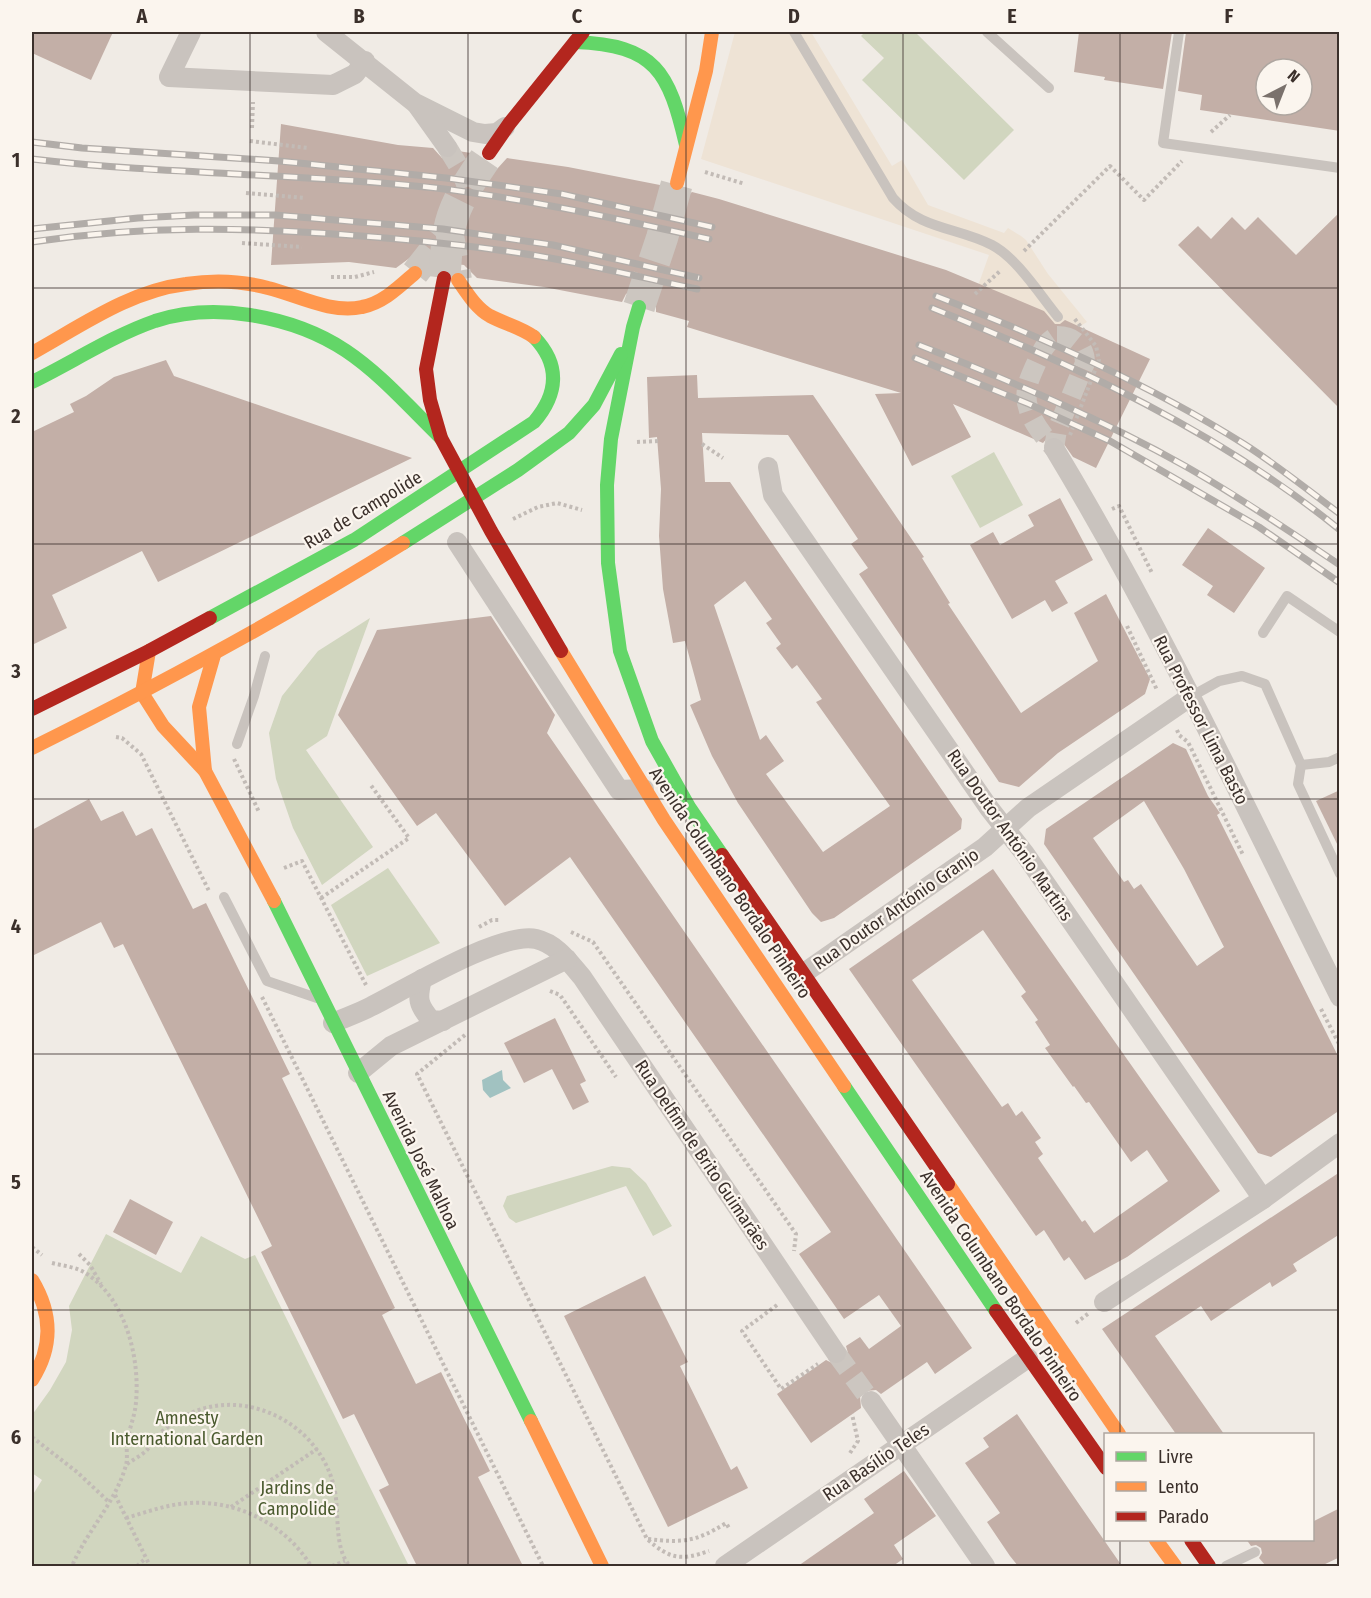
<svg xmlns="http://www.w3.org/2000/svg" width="1371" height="1598" viewBox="0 0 1371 1598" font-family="'Fira Sans Condensed',sans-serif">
<rect width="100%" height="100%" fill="#f0ebe5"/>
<g fill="#d1d6bf">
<polygon points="865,32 915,32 1014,130 964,180 862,80 884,58 861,36"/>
<polygon points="994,452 1023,505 980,528 951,476"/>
<polygon points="370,618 327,736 306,750 373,847 322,885 293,828 276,779 269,733 282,696 318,651"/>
<polygon points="388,868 440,943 367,976 331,905"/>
<polygon points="612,1166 630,1168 646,1183 672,1226 653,1236 626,1186 516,1223 509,1218 503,1206 507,1196"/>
<polygon points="106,1234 181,1273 201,1236 245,1259 255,1255 409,1566 32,1566 32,1496 42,1480 32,1473 32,1415 50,1390 66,1362 72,1330 69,1306"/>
</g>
<polygon fill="#eee3d5" points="735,32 811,32 892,166 902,160 928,205 1004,233 1008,228 1021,236 1026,240 1048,274 1087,322 1077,328 1060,326 975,294 989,255 701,159"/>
<polygon fill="#a1c2c1" points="502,1070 503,1080 511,1088 490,1098 483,1090 482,1080"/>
<g fill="#c3afa7" fill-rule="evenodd">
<polygon points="32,32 113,32 91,80 32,53"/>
<polygon points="1079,32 1172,32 1163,89 1104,80 1105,77 1074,72"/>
<path d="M1186,32H1340V131L1200,110L1202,95L1178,91ZM1266,69H1302V105H1266Z"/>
<polygon points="281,124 398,145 433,148 442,158 448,159 454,156 458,151 471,153 473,161 478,167 487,171 497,169 507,158 568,167 660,185 664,195 673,200 682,200 692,192 719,199 946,270 1044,311 1055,324 1060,324 1065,320 1150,359 1096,468 1073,457 1059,437 1048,437 1043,443 953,404 971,437 912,466 875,394 901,393 687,327 689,321 656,312 656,302 652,295 645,290 634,290 626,294 622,302 544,287 477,278 464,265 455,264 447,260 439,261 430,267 427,262 419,257 411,257 396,268 349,262 271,265"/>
<polygon points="1340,212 1340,409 1178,245 1198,226 1211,239 1232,217 1245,230 1258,217 1296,255"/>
<polygon points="166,360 174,376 412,458 158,582 142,551 52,595 67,628 32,645 32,432 74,412 70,404 86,396 114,377"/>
<path d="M697,375L698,398L813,395L924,557L922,558L950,603L948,604L1021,713L1098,661L1074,613L1106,594L1150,679L1145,694L1058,753L1019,787L999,782L859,574L868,568L851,544L858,539L788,435L702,433L705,482H730L962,819L961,829L834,918L821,922L812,913L738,803L712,756L690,705L701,700L685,641L673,643L663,589L659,536L661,489L657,437L649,438L647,377ZM745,581L772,619L766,623L781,644L776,648L792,669L797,665L822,699L816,702L890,806L823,852L766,774L784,761L766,735L760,740L714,605Z"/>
<polygon points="1060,498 1093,560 1055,581 1068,603 1052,612 1045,600 1012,619 970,545 993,532 1000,545 1034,526 1028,515"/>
<polygon points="1208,528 1265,568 1234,613 1207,595 1213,586 1182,565"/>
<polygon points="491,616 555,715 547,733 972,1348 935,1374 927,1362 881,1394 876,1390 865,1391 860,1396 861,1408 811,1443 777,1394 826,1360 836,1365 843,1363 848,1353 846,1346 860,1337 869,1349 901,1326 879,1295 844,1319 799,1254 831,1232 570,857 505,906 436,813 417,826 338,715 377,630"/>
<path d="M1173,743L1186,749L1208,796L1220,813L1217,815L1340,1060V1110L1271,1157L1258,1153L1044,844L1046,829ZM1144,801L1184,869L1224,947L1197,966L1141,884L1134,889L1128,880L1124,882L1093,838Z"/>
<polygon points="1340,790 1340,850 1316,801"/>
<polygon points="89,799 101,821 123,811 136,836 152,828 193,909 206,903 290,1074 282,1078 395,1308 382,1315 416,1384 441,1372 490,1471 478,1477 523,1566 417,1566 379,1490 389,1485 354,1414 343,1419 278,1287 261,1252 272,1246 123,944 114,948 101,922 32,956 32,830"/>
<path d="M993,869L1220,1191L1127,1257L1085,1280L1069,1257L1064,1261L1044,1230L1036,1236L849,969ZM983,930L1026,992L1021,996L1038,1020L1035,1022L1050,1045L1045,1048L1073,1087L1074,1086L1086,1103L1089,1102L1131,1162L1147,1150L1168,1181L1094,1233L1085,1220L1082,1222L1038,1158L1043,1154L1035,1142L1041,1138L1022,1111L1016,1116L1008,1103L1002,1107L912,980Z"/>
<polygon points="555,1018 586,1081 580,1084 589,1102 573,1110 552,1069 524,1083 504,1043"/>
<polygon points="1340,1172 1340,1234 1293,1264 1297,1271 1272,1287 1270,1282 1211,1321 1201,1306 1155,1336 1224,1434 1176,1434 1102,1329"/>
<polygon points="130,1199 173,1222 156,1255 113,1232"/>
<polygon points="645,1276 688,1362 680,1366 731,1470 737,1466 748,1488 668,1527 564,1316"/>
<polygon points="1017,1414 1081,1507 1122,1566 1018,1566 1010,1556 987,1522 1000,1513 965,1463 989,1447 983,1438"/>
<polygon points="904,1471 936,1516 894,1545 903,1559 893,1566 798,1566 874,1513 864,1499"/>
<polygon points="1340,1508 1340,1557 1321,1566 1266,1566 1259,1558 1262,1553 1261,1548 1256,1545 1251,1546 1246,1539 1312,1539 1312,1522"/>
</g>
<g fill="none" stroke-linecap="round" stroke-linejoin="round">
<g stroke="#ccc6c0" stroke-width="20" stroke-dasharray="20 10" stroke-linecap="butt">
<polyline points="447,147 461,170 467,187"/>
<path d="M1057,336C1074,336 1085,346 1085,363L1057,430L1054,448C1040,432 1023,412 1027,389C1028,381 1032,373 1035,366C1041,353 1044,343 1057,336Z"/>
<polyline points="836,1353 871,1401"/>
</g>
<g stroke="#ccc6c0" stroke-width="28" stroke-dasharray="28 14" stroke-linecap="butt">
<polyline points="449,230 458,280"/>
<polyline points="415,273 449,230"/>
</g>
<g stroke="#ccc6c0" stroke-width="32" stroke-dasharray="32 16" stroke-linecap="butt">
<path d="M444,278C446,263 446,247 449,231C454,202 473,177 489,153"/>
<polyline points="639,307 662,238 677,183"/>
</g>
<g stroke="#c2bbb6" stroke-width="4" stroke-dasharray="3 3" stroke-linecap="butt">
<polyline points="252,128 253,102"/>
<polyline points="1211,132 1230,115"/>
<polyline points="250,141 308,148"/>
<polyline points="705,172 745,184"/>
<polyline points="246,193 305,198"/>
<polyline points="242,243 302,247"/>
<polyline points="1024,251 1110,166 1144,200 1182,161"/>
<polyline points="331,277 355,277 374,272"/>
<polyline points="975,294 1000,271"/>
<polyline points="1070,435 1099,360 1096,346 1074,318"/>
<polyline points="637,442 658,441"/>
<polyline points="702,444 723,458"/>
<polyline points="1112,509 1119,506 1152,573"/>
<polyline points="513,519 538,507 557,503 582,510"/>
<polyline points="1127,626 1157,690"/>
<polyline points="1177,730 1179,735 1188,742 1243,855"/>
<polyline points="116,737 122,738 141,754 209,891"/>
<polyline points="234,759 259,812"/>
<polyline points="284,868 302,861 366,985"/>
<polyline points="321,898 409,838 370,784"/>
<polyline points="479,927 492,920 500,920"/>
<polyline points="571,932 593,942 796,1234 794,1251"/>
<polyline points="550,991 560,995 616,1077"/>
<polyline points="262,997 543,1566"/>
<polyline points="1321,1009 1340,1046"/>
<path d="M465,1035L417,1074L647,1539C670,1559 680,1561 709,1551"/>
<polyline points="32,1247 42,1255"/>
<polyline points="79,1254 90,1265 101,1284"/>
<path d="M52,1263C64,1266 77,1267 87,1274C126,1300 140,1358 136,1402C135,1416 129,1429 127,1442C126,1450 128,1458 126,1465C116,1502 87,1531 72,1566"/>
<polyline points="777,1305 742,1331 781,1389 818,1364"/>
<polyline points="1076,1323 1089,1313"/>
<polyline points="32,1437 77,1472 109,1502"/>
<polyline points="850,1453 858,1441 852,1414"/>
<path d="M127,1464C133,1460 140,1456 146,1451C150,1447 153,1441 157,1436C164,1429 174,1422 183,1417C242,1384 319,1422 334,1487C340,1510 333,1548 350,1566"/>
<polyline points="115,1495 150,1566"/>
<polyline points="231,1507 317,1449"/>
<path d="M126,1518C147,1512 168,1504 190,1503C238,1500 286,1525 311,1566"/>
<path d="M648,1539C682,1543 696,1542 726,1523L729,1528"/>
<polyline points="137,1566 146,1558"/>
<polyline points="332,1566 345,1561"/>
</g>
<g stroke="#c9c3be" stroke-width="10">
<path d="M794,32L893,198C921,230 957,227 992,245C1017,258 1040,295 1058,317"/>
<polyline points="987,32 1049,88"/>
<polyline points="1179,32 1163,143 1340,168"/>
<polyline points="1263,633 1287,596 1340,632"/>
<polyline points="1190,697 1219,681 1242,676 1265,684 1301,765 1298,784 1340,874"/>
<polyline points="237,744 254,696 265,656"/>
<polyline points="1301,765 1329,762 1340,757"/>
<polyline points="224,897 267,981 317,998"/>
<polyline points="1226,1566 1255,1552"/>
</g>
<g stroke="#c9c3be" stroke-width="20">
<polyline points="191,32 169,77 333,85 355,74 365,61"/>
<polyline points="326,32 415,103 473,132 485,134 497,133 505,127"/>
<polyline points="417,105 447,147"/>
<path d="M1054,448C1161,625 1248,813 1340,997"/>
<polyline points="768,467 773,495 989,808 1025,854 1263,1199"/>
<polyline points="457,542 619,790 644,789"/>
<polyline points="804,973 985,847 1028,808 1190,697"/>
<path d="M422,979C417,999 418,1005 431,1020L443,1021"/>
<path d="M333,1023C346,1017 359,1013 372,1006C406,989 501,931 536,939C557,944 569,962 582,977L836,1353"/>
<polyline points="358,1073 391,1046 567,959"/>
<polyline points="1104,1302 1263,1199 1340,1143"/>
<polyline points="871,1401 985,1566"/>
<polyline points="725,1566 1028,1358"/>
</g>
<g stroke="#63d668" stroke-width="14">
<path d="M575,42C656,45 669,72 686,145"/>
<polyline points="639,307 633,327 611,439 607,485 608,563 620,651 652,741 689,807 722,855"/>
<path d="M32,382C73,362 112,336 155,321C186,311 218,310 250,315C344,330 377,375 441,438"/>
<polyline points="403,543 518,470 569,433 594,405 621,354"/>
<path d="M210,618L354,540L534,422C558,394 561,365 534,337"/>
<polyline points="274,901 531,1421"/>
<polyline points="844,1086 996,1311"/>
</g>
<g stroke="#ff974d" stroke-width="14">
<polyline points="677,183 706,71 712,32"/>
<path d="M458,280C467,293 476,308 490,316C505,324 520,327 534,337"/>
<path d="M32,353C81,326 129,291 186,284C213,280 242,281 268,288C297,295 331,314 362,307C383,303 399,287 415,273"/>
<polyline points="149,651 142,693 163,726 205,771 274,901"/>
<polyline points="561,651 664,820 844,1086"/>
<path d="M32,748C159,685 283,618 403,543"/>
<polyline points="205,771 199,707 214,655"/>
<polyline points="948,1184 1119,1434"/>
<path d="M32,1280C52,1313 53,1347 32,1380"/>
<polyline points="531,1421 602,1566"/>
<polyline points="1156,1540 1175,1566"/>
</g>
<g stroke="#b3261e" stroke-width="14">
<polyline points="489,153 509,124 583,32"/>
<polyline points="444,278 426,369 430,400 441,438 491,531 561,651"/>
<polyline points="32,709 149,651 210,618"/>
<polyline points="722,855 948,1184"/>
<polyline points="996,1311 1106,1468"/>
<polyline points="1191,1540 1209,1566"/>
</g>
<defs>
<g id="rail">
<polyline points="32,142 82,148 279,161 446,178 562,194 712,227"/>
<path d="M32,159C166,175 302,173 436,188C528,199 618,219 709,239"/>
<polyline points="32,229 138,218 194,215 275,215 443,229 553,245 699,278"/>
<path d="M32,242C143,225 250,227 361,236C425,241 488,247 550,258C599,267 648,279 697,289"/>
<path d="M936,296C1043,338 1147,383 1244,444C1277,465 1308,490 1340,514"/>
<path d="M932,308C1077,366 1218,431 1340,530"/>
<path d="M919,345C1010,381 1100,418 1185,466C1238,496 1289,531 1340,565"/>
<polyline points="915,358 1029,404 1110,441 1259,527 1340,583"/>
</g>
</defs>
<use href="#rail" stroke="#b1aca8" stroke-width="7"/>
<use href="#rail" stroke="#fbf5ee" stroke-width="4.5" stroke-dasharray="14" stroke-linecap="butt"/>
</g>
<path fill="none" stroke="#3b302b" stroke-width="1.5" stroke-opacity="0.55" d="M250,32V1566M468,32V1566M686,32V1566M903,32V1566M1120,32V1434M32,288H1340M32,544H1340M32,799H1340M32,1054H1340M32,1310H1340M1120,1540V1566"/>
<g text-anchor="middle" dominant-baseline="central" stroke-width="4.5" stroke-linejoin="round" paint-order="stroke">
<g font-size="18" fill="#3b302b" stroke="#fbf5ee">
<text transform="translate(363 510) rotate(-31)">Rua de Campolide</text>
<text transform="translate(1201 720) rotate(63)">Rua Professor Lima Basto</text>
<text transform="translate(1010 835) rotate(55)">Rua Doutor António Martins</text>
<text transform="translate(730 883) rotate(56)">Avenida Columbano Bordalo Pinheiro</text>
<text transform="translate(896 909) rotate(-35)">Rua Doutor António Granjo</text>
<text transform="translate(702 1155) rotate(56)">Rua Delfim de Brito Guimarães</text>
<text transform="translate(421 1160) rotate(64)">Avenida José Malhoa</text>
<text transform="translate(1001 1286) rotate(56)">Avenida Columbano Bordalo Pinheiro</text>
<text transform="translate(876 1462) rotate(-34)">Rua Basílio Teles</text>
</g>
<g font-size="18" fill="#4a5a2e" stroke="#fbf5ee">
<text x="187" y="1418">Amnesty<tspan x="187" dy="21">International Garden</tspan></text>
<text x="297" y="1488">Jardins de<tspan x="297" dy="21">Campolide</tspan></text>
</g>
</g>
<rect width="1371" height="1598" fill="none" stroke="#fbf5ee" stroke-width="66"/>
<rect x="1104" y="1433" width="210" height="108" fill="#fbf5ee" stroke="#aea6a0" stroke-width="1.5"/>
<rect x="1116" y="1452" width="30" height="9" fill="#63d668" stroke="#aea6a0" stroke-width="1.5"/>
<text x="1158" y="1463" font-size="18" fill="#3b302b">Livre</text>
<rect x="1116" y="1482" width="30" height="9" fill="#ff974d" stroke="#aea6a0" stroke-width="1.5"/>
<text x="1158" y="1493" font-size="18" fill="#3b302b">Lento</text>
<rect x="1116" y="1512" width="30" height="9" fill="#b3261e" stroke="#aea6a0" stroke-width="1.5"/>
<text x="1158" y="1523" font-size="18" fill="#3b302b">Parado</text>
<g transform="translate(1284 87) rotate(42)"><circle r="28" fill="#fbf5ee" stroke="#aea6a0" stroke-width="1.5"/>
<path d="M0-4.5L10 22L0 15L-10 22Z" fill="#7a716c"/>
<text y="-9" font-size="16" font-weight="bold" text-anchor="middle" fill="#3b302b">N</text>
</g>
<rect x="33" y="33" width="1305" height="1532" fill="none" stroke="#3b302b" stroke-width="2"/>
<g font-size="20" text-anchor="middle" font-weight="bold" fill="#3b302b">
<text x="142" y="23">A</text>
<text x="359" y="23">B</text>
<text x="577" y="23">C</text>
<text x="794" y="23">D</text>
<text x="1012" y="23">E</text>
<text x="1229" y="23">F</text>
<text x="16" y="167">1</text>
<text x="16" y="423">2</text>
<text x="16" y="678">3</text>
<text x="16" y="933">4</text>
<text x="16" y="1189">5</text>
<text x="16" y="1444">6</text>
</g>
</svg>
